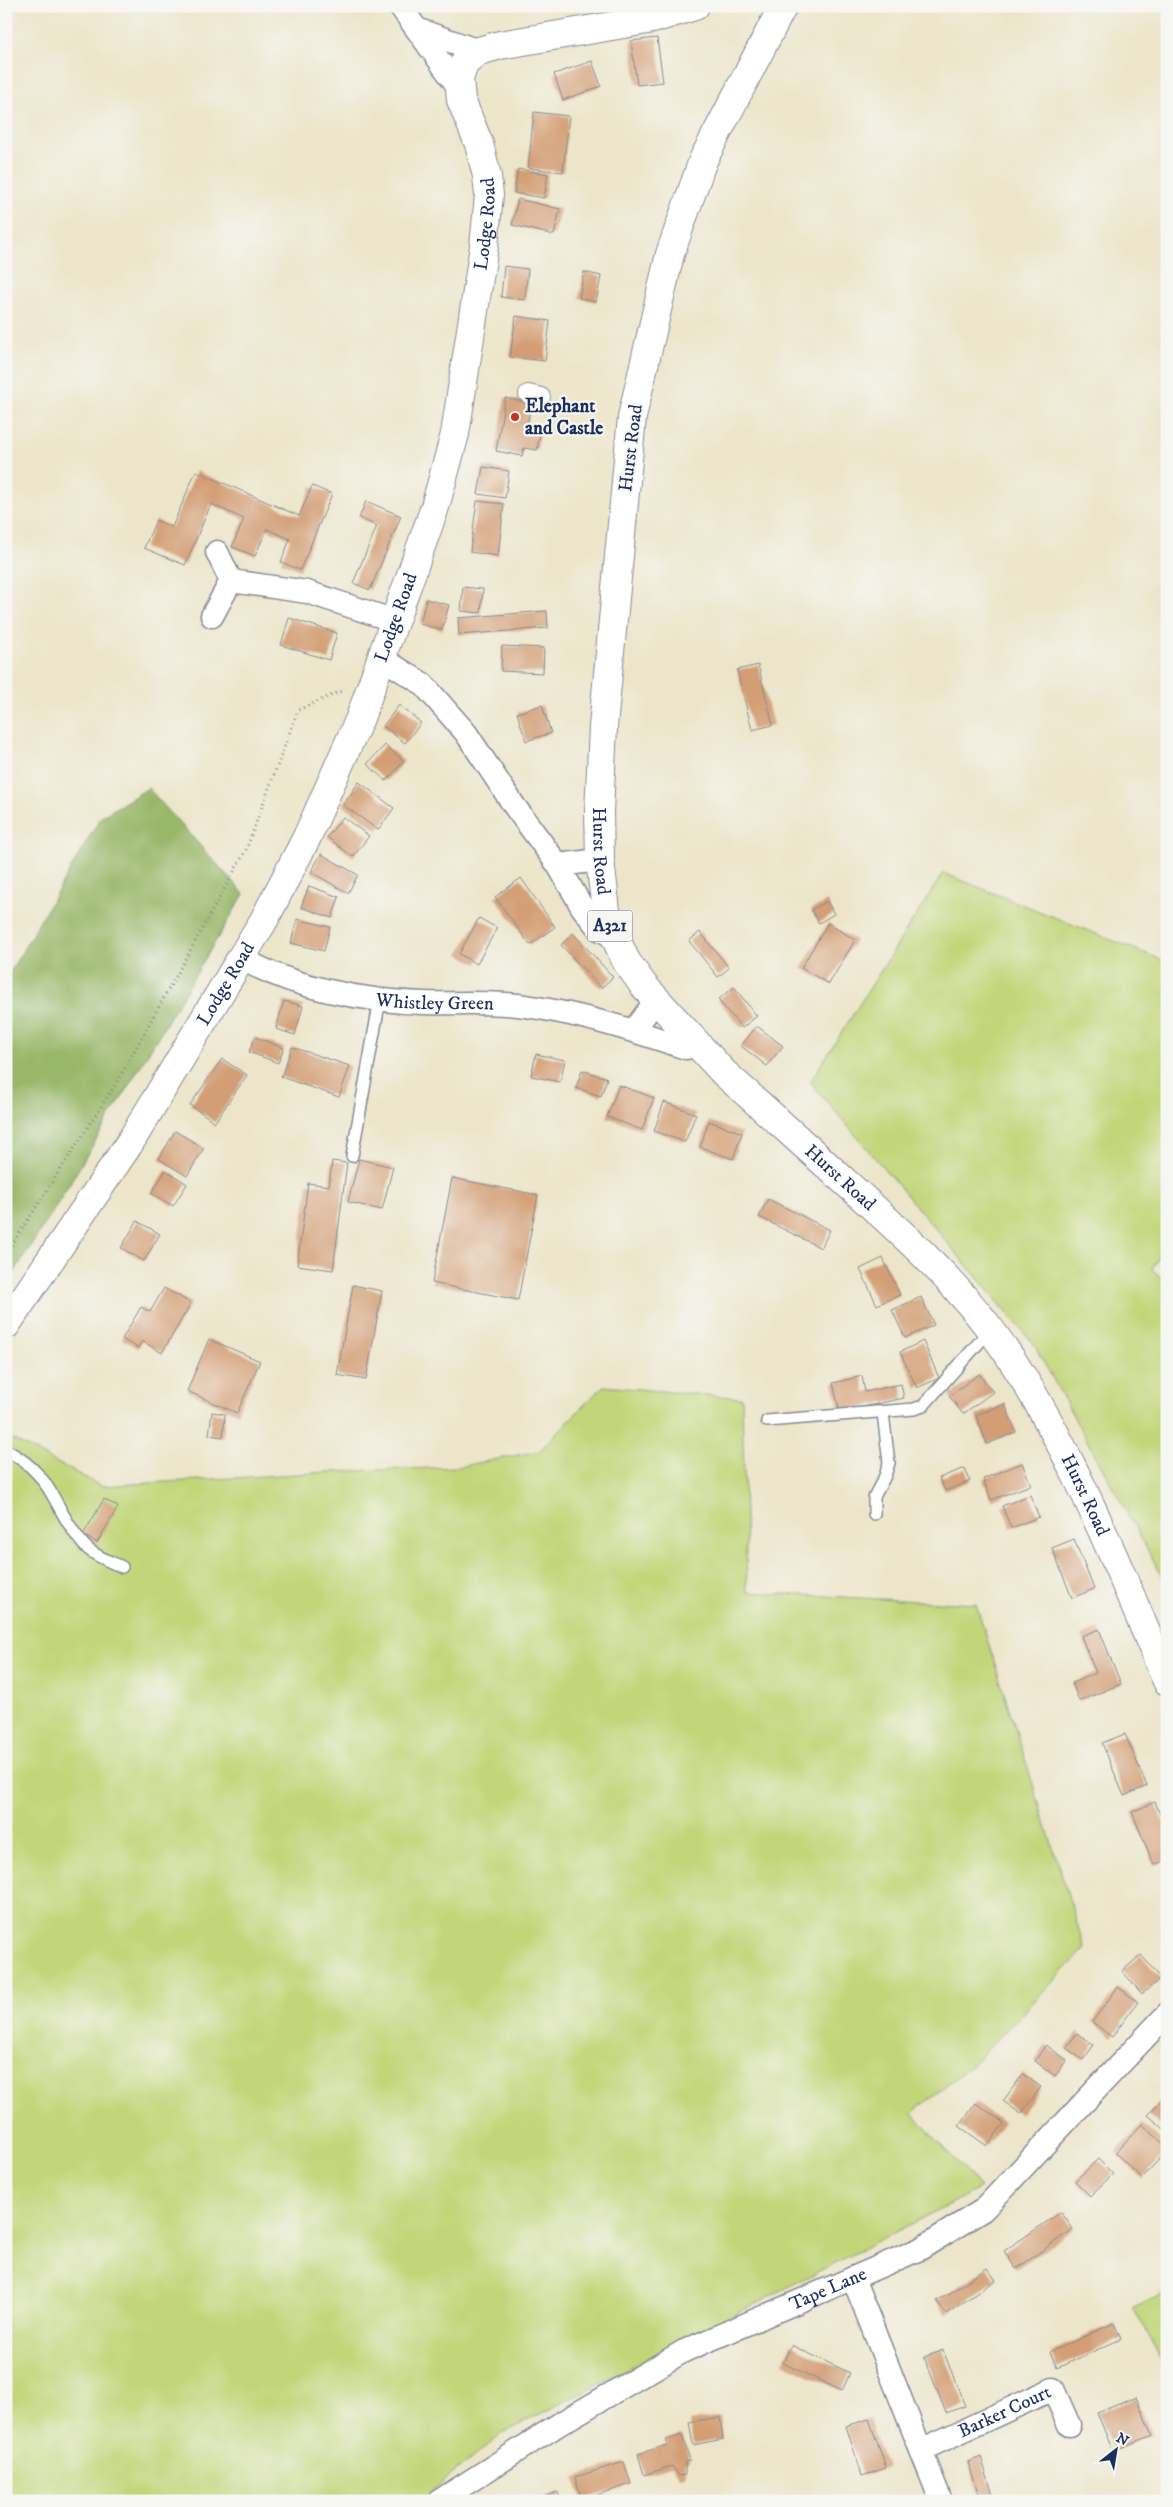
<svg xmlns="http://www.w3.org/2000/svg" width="1173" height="2507" viewBox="0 0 1173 2507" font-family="'IM FELL DW Pica',serif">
<rect width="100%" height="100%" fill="#f6f6f2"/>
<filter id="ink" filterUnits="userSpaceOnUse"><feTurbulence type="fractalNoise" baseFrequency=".02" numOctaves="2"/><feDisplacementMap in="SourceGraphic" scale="10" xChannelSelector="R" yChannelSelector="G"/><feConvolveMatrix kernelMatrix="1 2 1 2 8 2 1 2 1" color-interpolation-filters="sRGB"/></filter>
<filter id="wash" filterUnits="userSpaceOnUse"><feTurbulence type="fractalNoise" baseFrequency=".0096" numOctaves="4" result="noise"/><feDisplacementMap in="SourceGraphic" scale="20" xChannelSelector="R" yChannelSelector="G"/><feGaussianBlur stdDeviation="1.12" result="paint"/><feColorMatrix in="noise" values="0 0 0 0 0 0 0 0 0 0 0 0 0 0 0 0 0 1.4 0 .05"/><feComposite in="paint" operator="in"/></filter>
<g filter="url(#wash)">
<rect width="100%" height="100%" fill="#ece5c9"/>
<g fill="#c2d679" stroke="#6e826c">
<polygon points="943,873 1167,962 1167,1244 1152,1269 1167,1283 1167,1585 1033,1343 810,1082"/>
<polygon points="603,1386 742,1398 747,1592 976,1604 1085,1949 972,2065 912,2113 981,2188 501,2434 420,2501 6,2501 6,1436 101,1486 330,1472 458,1467 539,1451"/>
<polygon points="1167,2293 1167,2369 1133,2307"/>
</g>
<polygon fill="#99b769" stroke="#5a7364" points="148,788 244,894 58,1203 6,1285 6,979 101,817"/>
<g id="blocks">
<g fill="#d39e74">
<polygon points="657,38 663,82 637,85 631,41"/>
<polygon points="592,61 601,86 563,100 554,74"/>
<polygon points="534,112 569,116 563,172 528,168"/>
<polygon points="518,169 548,174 544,198 514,193"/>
<polygon points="518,199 560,209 554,235 512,225"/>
<polygon points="504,266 528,269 525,300 501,297"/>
<polygon points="584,272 601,276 596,302 579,298"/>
<polygon points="516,316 550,321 545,361 510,357"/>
<polygon points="505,398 531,403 526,432 540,434 537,450 524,448 522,456 496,451"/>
<polygon points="483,467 509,471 505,498 478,494"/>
<polygon points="196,471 299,516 312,486 332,494 300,570 281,562 290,539 267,529 255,556 232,547 244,519 211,504 185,565 144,548 156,520 172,527"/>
<polygon points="366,501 401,516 370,590 353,583 377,526 359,518"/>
<polygon points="477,501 504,504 498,556 470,552"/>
<polygon points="463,587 483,589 481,613 461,611"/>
<polygon points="426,599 449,605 442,630 420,624"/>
<polygon points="547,611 548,628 459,635 458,618"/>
<polygon points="289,618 337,633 329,660 281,645"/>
<polygon points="502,646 544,648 543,673 501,671"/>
<polygon points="758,665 773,725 752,730 737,670"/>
<polygon points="399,705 421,723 405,743 383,726"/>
<polygon points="542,705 551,733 526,741 517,713"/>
<polygon points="385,745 404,761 386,781 367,764"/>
<polygon points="359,782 394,808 378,830 343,805"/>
<polygon points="343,817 369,836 353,857 327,837"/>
<polygon points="321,854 358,875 348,893 311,872"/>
<polygon points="521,878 555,927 530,945 495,897"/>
<polygon points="309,886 339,897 332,918 301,907"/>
<polygon points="827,901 834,914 819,923 811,910"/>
<polygon points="479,918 497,928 477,964 459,954"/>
<polygon points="297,919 330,927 324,951 291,943"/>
<polygon points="828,923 855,940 829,984 801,968"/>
<polygon points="700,932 729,968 718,977 689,941"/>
<polygon points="573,933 613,977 601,988 561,945"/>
<polygon points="734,987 757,1016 742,1028 718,1000"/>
<polygon points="284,1001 303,1006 295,1035 276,1029"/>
<polygon points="757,1026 783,1046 767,1066 741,1046"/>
<polygon points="255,1037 284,1048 278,1063 249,1052"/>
<polygon points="292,1047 350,1066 339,1097 281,1077"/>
<polygon points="536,1054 565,1060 560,1082 531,1076"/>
<polygon points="222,1059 247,1075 215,1122 190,1105"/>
<polygon points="582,1070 607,1078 601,1096 576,1088"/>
<polygon points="619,1085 654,1098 642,1130 607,1117"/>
<polygon points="664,1102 696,1114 685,1142 654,1131"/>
<polygon points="709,1121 742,1133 733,1159 700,1147"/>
<polygon points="175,1131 204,1148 187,1176 159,1159"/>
<polygon points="359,1159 393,1167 382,1210 348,1202"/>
<polygon points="332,1161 347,1163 333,1270 297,1265 308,1183 329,1186"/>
<polygon points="166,1170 187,1184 173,1206 151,1193"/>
<polygon points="452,1178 538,1195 518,1300 432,1283"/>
<polygon points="768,1199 830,1230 821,1248 759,1217"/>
<polygon points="137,1221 160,1234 144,1261 121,1248"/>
<polygon points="883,1258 900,1295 877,1305 860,1269"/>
<polygon points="353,1285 382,1291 366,1380 337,1375"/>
<polygon points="164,1288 191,1303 162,1353 142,1341 138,1348 122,1339 141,1307 150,1312"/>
<polygon points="921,1297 934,1325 905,1338 892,1310"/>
<polygon points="209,1339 260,1361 237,1413 187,1391"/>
<polygon points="923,1341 939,1378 917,1388 900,1352"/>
<polygon points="979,1374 993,1392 963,1414 949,1396"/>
<polygon points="862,1376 865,1392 901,1384 904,1398 840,1412 833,1383"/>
<polygon points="1005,1404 1016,1432 987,1444 976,1415"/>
<polygon points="212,1412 225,1414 223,1437 209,1435"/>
<polygon points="1022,1463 1031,1485 991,1500 983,1479"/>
<polygon points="965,1468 970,1481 945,1491 939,1478"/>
<polygon points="1030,1495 1039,1517 1011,1528 1002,1506"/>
<polygon points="104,1499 118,1507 97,1543 83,1535"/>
<polygon points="1074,1539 1094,1589 1072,1598 1052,1548"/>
<polygon points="1099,1629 1121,1684 1079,1701 1072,1683 1096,1673 1081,1636"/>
<polygon points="1125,1734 1147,1786 1124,1796 1102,1743"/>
<polygon points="1155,1802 1167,1830 1167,1860 1154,1865 1132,1812"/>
<polygon points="1141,1955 1161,1978 1142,1994 1122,1971"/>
<polygon points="1118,1987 1138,2002 1112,2037 1092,2022"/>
<polygon points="1077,2033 1094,2045 1083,2060 1066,2048"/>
<polygon points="1046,2045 1067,2060 1055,2076 1035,2061"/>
<polygon points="1023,2074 1041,2087 1021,2114 1003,2101"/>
<polygon points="1167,2094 1167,2126 1164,2129 1148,2115"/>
<polygon points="976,2103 1004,2123 987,2146 959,2126"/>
<polygon points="1142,2124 1167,2147 1167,2151 1142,2178 1115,2153"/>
<polygon points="1098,2159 1113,2174 1090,2196 1075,2181"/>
<polygon points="1061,2212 1073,2229 1016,2269 1004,2251"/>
<polygon points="987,2268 996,2280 946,2314 937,2301"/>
<polygon points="1114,2323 1121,2339 1057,2368 1050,2352"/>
<polygon points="791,2345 850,2373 842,2391 783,2363"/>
<polygon points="943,2350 965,2406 946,2413 924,2357"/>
<polygon points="1136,2397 1152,2435 1113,2451 1097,2413"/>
<polygon points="720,2417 723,2439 693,2445 689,2422"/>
<polygon points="869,2419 886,2468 862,2476 846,2426"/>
<polygon points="682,2435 690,2460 685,2462 685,2475 679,2476 672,2466 644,2475 638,2454 667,2445 666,2440"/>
<polygon points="981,2457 995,2501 981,2501 968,2462"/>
<polygon points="624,2462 631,2484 582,2500 575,2477"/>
<polygon points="558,2492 561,2501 542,2501 541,2498"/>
</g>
</g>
</g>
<g filter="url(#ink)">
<use href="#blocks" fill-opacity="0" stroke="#848a94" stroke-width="1"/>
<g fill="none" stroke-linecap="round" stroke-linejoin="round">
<defs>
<g id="service">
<polyline points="352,1156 380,999"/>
<polyline points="767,1421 914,1409 923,1406 990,1330"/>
<path d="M6,1450C55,1476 52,1507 83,1544C92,1555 109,1561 122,1567"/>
<polyline points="874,1514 874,1497 885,1476 889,1463 883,1413"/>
</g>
<polyline id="pedestrian" points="528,394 541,397"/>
<g id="minor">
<polyline points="400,6 459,88"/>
<polyline points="419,30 479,51"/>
<polyline points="217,552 231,581 307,592 395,621"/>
<polyline points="212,616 231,581"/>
<polyline points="380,657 423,684 466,733 515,807 558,865 582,907 599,929 614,937"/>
<polyline points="558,865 600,860"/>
<path id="s1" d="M241,958C292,988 364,1001 423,1003C459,1004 496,1001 532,1007C585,1015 635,1031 686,1048L698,1045"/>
<polyline points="634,1030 656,1000"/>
<polyline points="853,2278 941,2501"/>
<path id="s2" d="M921,2450L1053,2389L1069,2425"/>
<path id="s3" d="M439,2501L561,2423L684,2351L920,2249L983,2210L1167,2014"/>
</g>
<g id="secondary">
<path id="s4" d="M6,1325L129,1144L264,920L307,837L360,718L435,507L455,434L484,246L489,195L487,176L479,144L461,100L459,79L464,64L479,51L500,45L653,19L695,6"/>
</g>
<g id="primary">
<path id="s5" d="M783,6L703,160L670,254L632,417L603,727L599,812L600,860L607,919L626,961L644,986L724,1073C767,1111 810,1150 853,1189C910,1240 969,1294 1012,1360C1076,1459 1120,1572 1167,1681"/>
</g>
</defs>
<use href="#service" stroke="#848a94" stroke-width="14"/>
<use href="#pedestrian" stroke="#848a94" stroke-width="20"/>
<use href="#minor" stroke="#848a94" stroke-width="25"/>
<use href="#secondary" stroke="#848a94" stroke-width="30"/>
<use href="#primary" stroke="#848a94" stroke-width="30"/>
<polyline stroke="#848a94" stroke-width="3" stroke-dasharray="1 4" stroke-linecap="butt" points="6,1254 117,1082 246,850 298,710 344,690"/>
<use href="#service" stroke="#fff" stroke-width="11"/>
<use href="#pedestrian" stroke="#fff" stroke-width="18"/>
<use href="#minor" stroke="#fff" stroke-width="22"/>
<use href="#secondary" stroke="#fff" stroke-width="28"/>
<use href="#primary" stroke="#fff" stroke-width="28"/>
</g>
</g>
<circle fill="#c8321e" stroke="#f6f6f2" stroke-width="2" cx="515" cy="417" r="5"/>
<g text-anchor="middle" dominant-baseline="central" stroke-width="4.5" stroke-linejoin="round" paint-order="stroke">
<rect fill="#f6f6f2" stroke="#5d6b8a" stroke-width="1" x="587.5" y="910.5" width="45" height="31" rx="4"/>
<g font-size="18" font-weight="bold" fill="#1b2f5e">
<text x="610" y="926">A321</text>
</g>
<g font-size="19" fill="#1b2f5e" stroke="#f6f6f2">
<text stroke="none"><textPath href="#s4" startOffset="1216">Lodge Road</textPath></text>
<text transform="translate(631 448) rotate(-83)">Hurst Road</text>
<text stroke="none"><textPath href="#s4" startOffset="811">Lodge Road</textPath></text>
<text stroke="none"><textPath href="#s5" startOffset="876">Hurst Road</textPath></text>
<text stroke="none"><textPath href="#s4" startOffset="406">Lodge Road</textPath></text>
<text stroke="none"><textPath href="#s1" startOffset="201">Whistley Green</textPath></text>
<text stroke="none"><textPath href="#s5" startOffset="1296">Hurst Road</textPath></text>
<text stroke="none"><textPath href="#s5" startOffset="1701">Hurst Road</textPath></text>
<text stroke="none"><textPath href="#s3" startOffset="444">Tape Lane</textPath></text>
<text stroke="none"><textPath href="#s2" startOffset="92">Barker Court</textPath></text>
</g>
<g font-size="19" font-weight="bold" fill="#1b2f5e" stroke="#f6f6f2" text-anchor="start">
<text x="525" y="406">Elephant<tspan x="525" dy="22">and Castle</tspan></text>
</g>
</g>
<rect width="1173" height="2507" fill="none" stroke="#f6f6f2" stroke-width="25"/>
<g transform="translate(1116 2450) rotate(31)" stroke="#f6f6f2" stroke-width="4" paint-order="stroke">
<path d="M0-4L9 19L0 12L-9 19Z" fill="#1b2f5e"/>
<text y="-8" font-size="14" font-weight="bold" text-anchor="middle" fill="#1b2f5e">N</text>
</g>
</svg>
